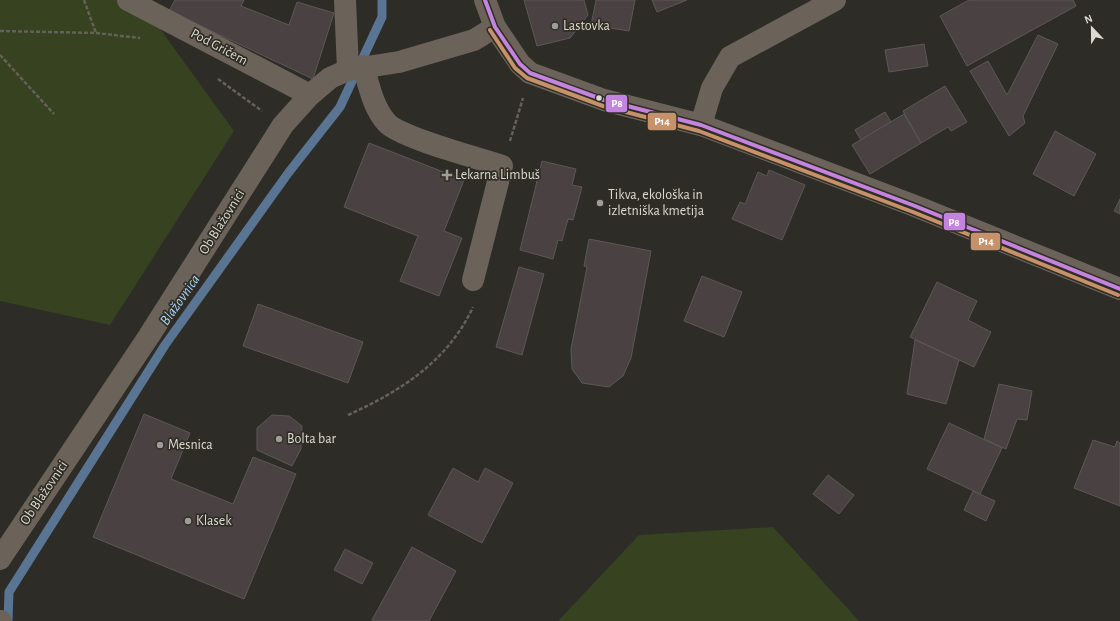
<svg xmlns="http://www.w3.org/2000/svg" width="1120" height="621" viewBox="0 0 1120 621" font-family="'Alegreya Sans',sans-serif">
<rect width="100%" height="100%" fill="#2d2c27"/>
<g fill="#374220">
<polygon points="0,0 121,0 150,15 234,131 110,325 0,301"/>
<polygon points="773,527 859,621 558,621 639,535"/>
</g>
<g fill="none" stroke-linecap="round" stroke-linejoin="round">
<polyline stroke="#597593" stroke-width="9" points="8,621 9,592 165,345 289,172 340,107 382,17 382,0"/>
</g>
<g fill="#4a4143" stroke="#5b5857">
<polygon points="175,0 244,0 241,6 289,25 297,2 334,13 313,79 169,11"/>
<polygon points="524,0 584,0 588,15 570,38 537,46"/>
<polygon points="596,0 635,0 629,31 591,25"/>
<polygon points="652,0 687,0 657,12"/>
<polygon points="969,0 1073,0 1076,6 967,66 940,16"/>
<polygon points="1038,35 1058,44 1023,116 1025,123 1009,136 970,71 988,61 1007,95"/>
<polygon points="924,44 928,66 889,72 885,50"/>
<polygon points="945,86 967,122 951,131 948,127 921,143 903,111"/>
<polygon points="885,112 891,122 861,140 855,130"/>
<polygon points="904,114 921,143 870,174 852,145"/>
<polygon points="1055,131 1096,154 1074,196 1033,174"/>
<polygon points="369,143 464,180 444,231 462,238 439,296 400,281 418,236 344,207"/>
<polygon points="542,161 576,169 572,185 582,187 573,220 568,219 562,241 558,240 553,259 520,250"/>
<polygon points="769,170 805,185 782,240 732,219 740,202 745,204 758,172 767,176"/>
<polygon points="1120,199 1120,214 1114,211"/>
<polygon points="589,239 651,251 631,358 623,376 609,387 582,383 572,369 571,349 587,267 584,266"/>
<polygon points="519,267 544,274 522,355 496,347"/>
<polygon points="702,276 742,292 724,337 684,321"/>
<polygon points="937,282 977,301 968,320 991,332 974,367 910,337"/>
<polygon points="258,304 363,342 348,383 243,346"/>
<polygon points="915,340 959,360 946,404 907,394"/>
<polygon points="999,384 1032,391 1027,420 1017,419 1006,449 984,439"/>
<polygon points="144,414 190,433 171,479 233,504 253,457 296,474 244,599 93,537"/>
<polygon points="272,415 289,416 302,426 301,449 292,466 257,450 257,428"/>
<polygon points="949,423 1002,448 980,494 927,469"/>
<polygon points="1093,440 1115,447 1117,441 1120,443 1120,506 1074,488"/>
<polygon points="453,468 478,482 485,468 513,483 482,543 428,515"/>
<polygon points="828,475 854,495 839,514 813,494"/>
<polygon points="973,491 995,501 986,521 964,510"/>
<polygon points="412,547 456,571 429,621 374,621 372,620"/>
<polygon points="345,549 373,563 362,584 334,570"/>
</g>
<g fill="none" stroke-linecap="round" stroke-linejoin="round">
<g stroke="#656159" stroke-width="2.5" stroke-dasharray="4 2" stroke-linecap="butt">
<polyline points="84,0 96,33"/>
<polyline points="0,31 96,33 140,38"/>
<polyline points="0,55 54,114"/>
<polyline points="218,79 262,111"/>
<polyline points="510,141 523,98"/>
<path d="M348,415C401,391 448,361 473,307"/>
</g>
<g stroke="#6b6359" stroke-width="22">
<polyline points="128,0 310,95"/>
<polyline points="345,0 348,70"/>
<polyline points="485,0 495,27 520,64 530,73 604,100 701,125 915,206 1120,289"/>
<path d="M363,66C369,85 373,108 387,123C401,138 479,158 502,166L473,280"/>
<polyline points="701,125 712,88 730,57 835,0"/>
<polyline points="0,559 149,336 283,125 310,95 330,78 348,70 399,62 474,40 495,27"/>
<polyline points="0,621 1,621"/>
</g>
<defs>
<polyline id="bus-1" points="485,0 495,27 520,64 530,73 604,100 701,125 915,206 1120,289"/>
<polyline id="bus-2" points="490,30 515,68 527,78 603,106 699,131 913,212 1118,295"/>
</defs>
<use href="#bus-1" stroke="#302e24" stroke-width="7"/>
<use href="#bus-2" stroke="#302e24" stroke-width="7"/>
<use href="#bus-1" stroke="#c483df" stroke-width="4"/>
<use href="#bus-2" stroke="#c7916a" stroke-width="4"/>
</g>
<g fill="#9e9d97" stroke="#302e24" stroke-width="1.5">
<circle cx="555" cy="26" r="4"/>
<path d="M445 169h4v4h4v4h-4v4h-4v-4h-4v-4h4z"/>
<circle cx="600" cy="203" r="4"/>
<circle cx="279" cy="439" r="4"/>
<circle cx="160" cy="445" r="4"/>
<circle cx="188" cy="521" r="4"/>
</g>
<circle fill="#dbdad4" stroke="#302e24" stroke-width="1.5" cx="599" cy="98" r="3.5"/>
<g text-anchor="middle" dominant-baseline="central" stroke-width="3.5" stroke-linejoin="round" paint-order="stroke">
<g font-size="14" fill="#dbdad4" stroke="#302e24" text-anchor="start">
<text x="563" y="26">Lastovka</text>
<text x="455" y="175">Lekarna Limbuš</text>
<text x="608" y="195">Tikva, ekološka in<tspan x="608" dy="16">izletniška kmetija</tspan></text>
<text x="287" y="439">Bolta bar</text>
<text x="168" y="445">Mesnica</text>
<text x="196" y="521">Klasek</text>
</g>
<g font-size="14" fill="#dbdad4" stroke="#302e24">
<text transform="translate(219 47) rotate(28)">Pod Gričem</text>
<text transform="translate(222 222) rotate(-58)">Ob Blažovnici</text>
<text transform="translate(44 493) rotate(-56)">Ob Blažovnici</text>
</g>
<g font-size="15" font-style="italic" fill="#aad3fe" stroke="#302e24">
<text transform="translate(180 300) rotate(-55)">Blažovnica</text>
</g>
</g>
<g stroke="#302e24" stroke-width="1.5">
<rect x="605" y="94" width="23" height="19" rx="4" fill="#c483df"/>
<rect x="647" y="112" width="30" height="19" rx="4" fill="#c7916a"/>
<rect x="943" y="212" width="23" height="19" rx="4" fill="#c483df"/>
<rect x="970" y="232" width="31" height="19" rx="4" fill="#c7916a"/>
</g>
<g font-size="11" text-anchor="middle" font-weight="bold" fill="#fff">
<text x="617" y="107">P8</text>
<text x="662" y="125">P14</text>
<text x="954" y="226">P8</text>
<text x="986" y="245">P14</text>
</g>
<g transform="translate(1092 28) rotate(338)" stroke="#302e24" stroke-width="3" paint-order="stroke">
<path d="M0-3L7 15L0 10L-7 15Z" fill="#dbdad4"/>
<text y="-6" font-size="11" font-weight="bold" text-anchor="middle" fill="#dbdad4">N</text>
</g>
</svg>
